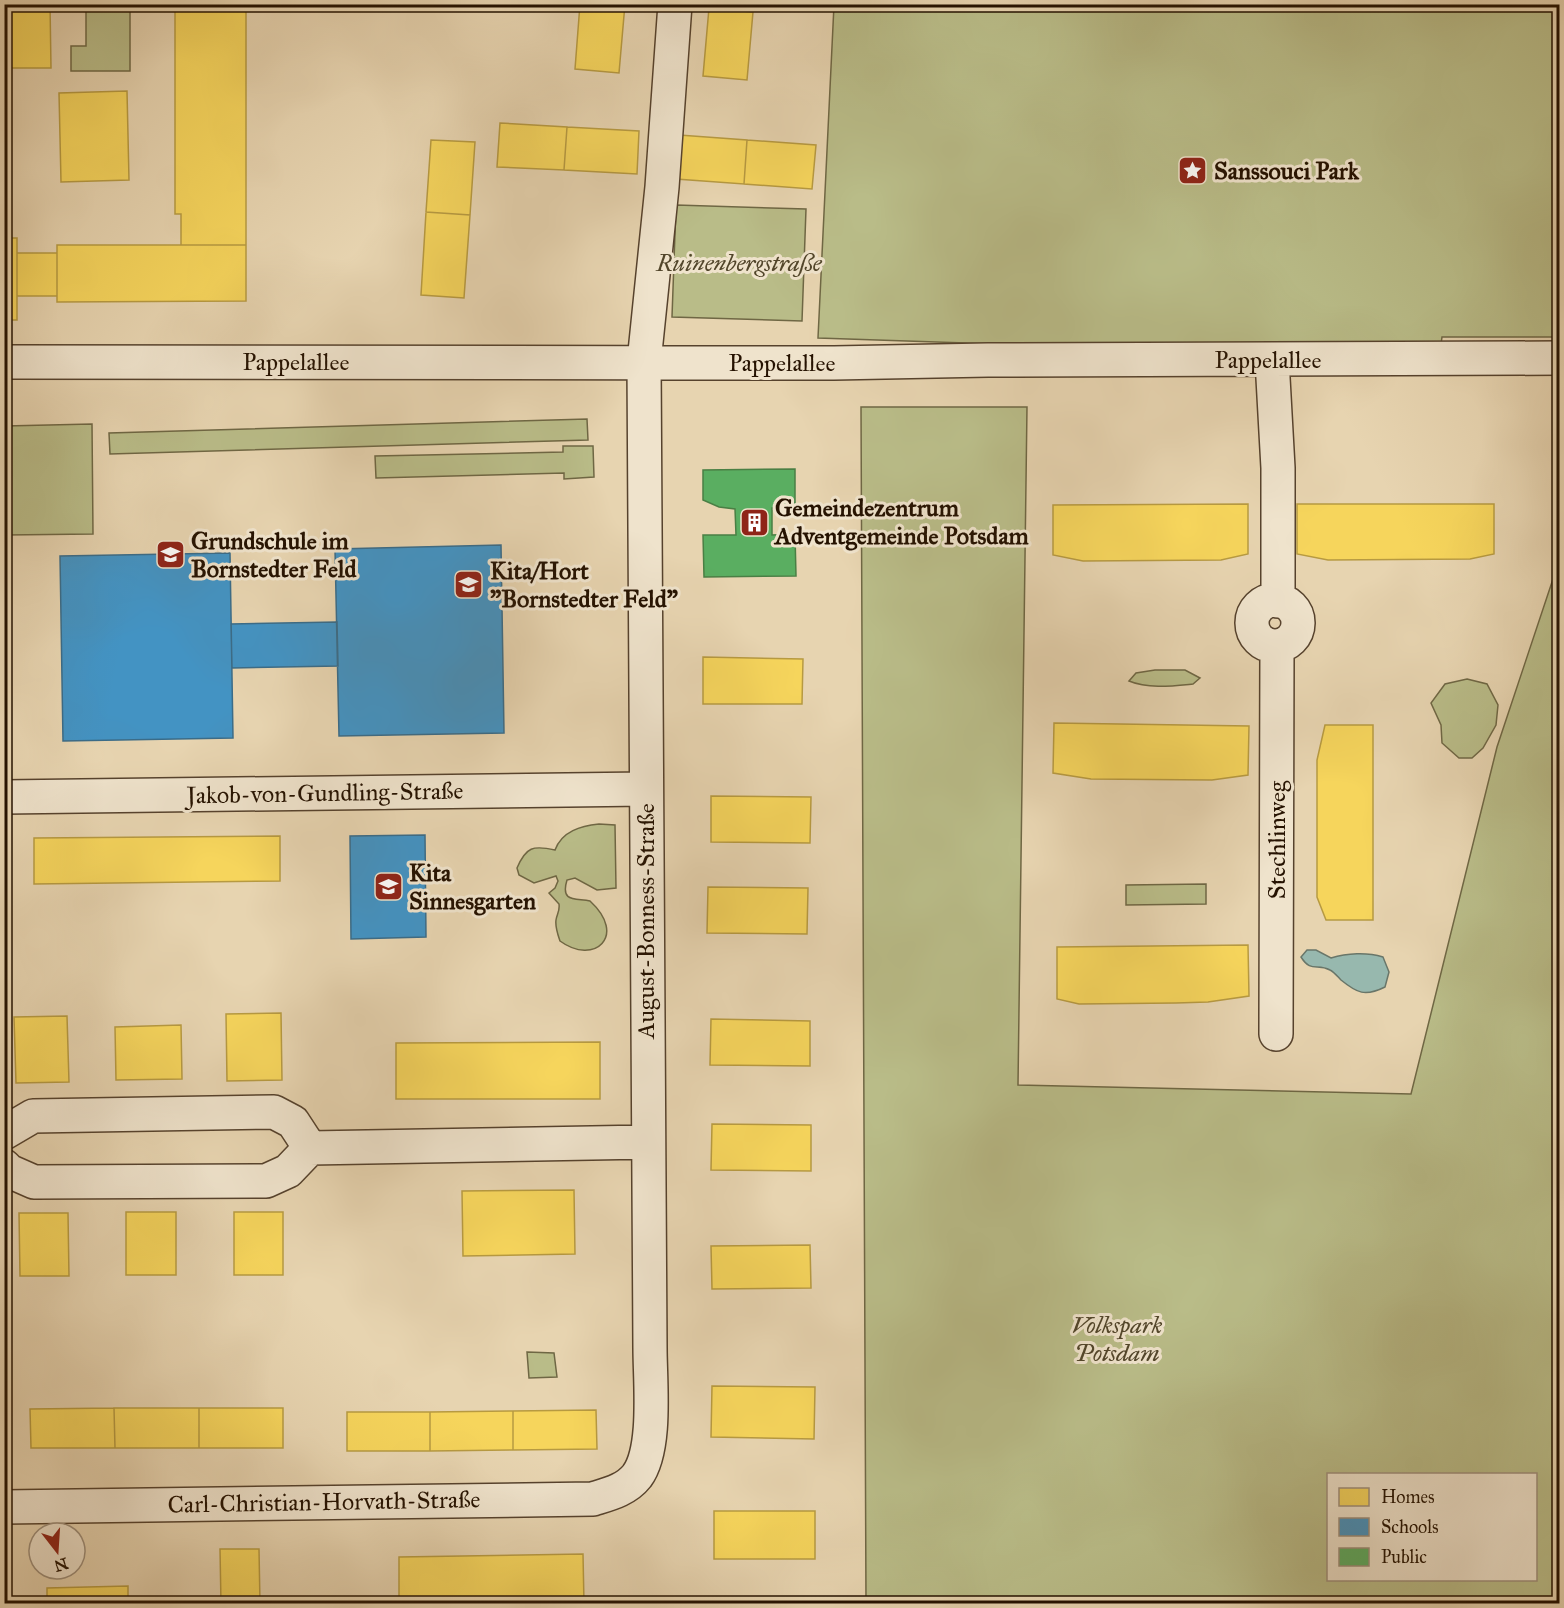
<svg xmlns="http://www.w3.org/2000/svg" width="1564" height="1608" viewBox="0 0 1564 1608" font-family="'IM FELL Great Primer',serif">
<rect width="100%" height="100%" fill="#e7d4b0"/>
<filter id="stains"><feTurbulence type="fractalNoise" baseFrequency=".00333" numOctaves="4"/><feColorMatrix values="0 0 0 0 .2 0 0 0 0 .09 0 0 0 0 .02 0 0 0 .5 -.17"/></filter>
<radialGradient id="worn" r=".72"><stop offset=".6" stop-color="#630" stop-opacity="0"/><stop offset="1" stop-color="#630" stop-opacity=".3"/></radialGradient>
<path fill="#b9bc88" stroke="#6f6744" stroke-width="1.5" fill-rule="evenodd" d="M86,5H130V71H71V46H86Z
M834,5H1559V337H1442L1439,359L818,338Z
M676,205L806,209L802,321L672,317Z
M861,407H1027L1018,1085L1411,1094L1497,747L1559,561V1603H866ZM1328,1474H1536V1580H1328Z
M587,419L588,440L110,454L109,433Z
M92,424L93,534L5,535V426Z
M563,446H593L594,477L564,479V473L376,478L375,456L563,452Z
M1155,670H1185L1200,678L1193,684C1172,686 1148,689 1129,681L1136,673Z
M1467,679L1487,684L1498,705L1496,725L1483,748L1472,758H1459L1442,743L1441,725L1431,703L1445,684Z
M599,824L615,825L616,888L597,890L575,878L567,880C560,903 576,898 590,901C628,936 594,966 560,941C558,935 555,927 556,920C557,914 560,911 559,904L549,893L555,888L558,881L556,876L534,883L519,875L517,868C526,847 533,845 555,850C562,831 581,826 599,824Z
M1206,884V904L1126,905V885Z
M527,1352L554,1353L557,1377L529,1378Z"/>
<path fill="#97b8ae" stroke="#697669" stroke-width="1.5" d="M1307,950H1316L1331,958C1347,953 1367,952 1383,957L1389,972L1385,987C1365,997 1357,993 1341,980C1338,977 1334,972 1330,970C1317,963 1311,973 1301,957Z"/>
<path fill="#f6d55c" stroke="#b79a41" stroke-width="1.5" d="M4,4H50L51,68H4Z
M175,4H246V245H181V214H175Z
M580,4H625L619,73L575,69Z
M710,4H754L753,12L709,8Z
M709,8L753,12L747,80L703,76Z
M127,91L129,180L61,182L59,93Z
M500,123L567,127L564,170L497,167Z
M567,127L639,131L637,174L564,170Z
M679,135L747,140L744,184L676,179Z
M431,140L475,142L470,215L426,212Z
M747,140L816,145L812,189L744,184Z
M426,212L470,215L464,298L421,295Z
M4,238H17V320H4Z
M57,245H246V301L57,302Z
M17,253H57V296H17Z
M1248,504V554L1221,560L1083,561L1053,555V505Z
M1297,504H1494V554L1470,559L1328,560L1297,554Z
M703,657L803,659L802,704H703Z
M1054,723L1249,726L1248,775L1212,780L1091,779L1053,773Z
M1325,725H1373V920H1326L1317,897V760Z
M711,796L811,797L810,843L711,842Z
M280,836V881L34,884V838Z
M708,887L808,888L807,934L707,933Z
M1248,945L1249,996L1208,1002L1176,1003L1079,1004L1057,999V947Z
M281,1013L282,1080L227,1081L226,1014Z
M67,1016L69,1082L16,1083L14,1017Z
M711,1019L810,1021V1066L710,1065Z
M181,1025L182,1079L116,1080L115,1027Z
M600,1042V1099H396V1043Z
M712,1124L811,1125V1171L711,1170Z
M574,1190L575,1254L463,1256L462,1191Z
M126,1212H176V1275H126Z
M234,1212H283V1275H234Z
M19,1213H68L69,1276H20Z
M810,1245L811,1288L712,1289L711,1246Z
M712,1386L815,1387L814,1439L711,1437Z
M114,1408L115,1448H31L30,1409Z
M114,1408H199V1448H115Z
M199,1408H283V1448H199Z
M596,1410L597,1449L513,1450V1411Z
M513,1411V1450L430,1451V1412Z
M347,1412H430V1451H347Z
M714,1511H815V1559H714Z
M220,1549H259L260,1604H221Z
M583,1554L584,1604H399V1557Z
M128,1586V1604H47V1588Z"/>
<path fill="#4393c3" stroke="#3a6c89" stroke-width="1.5" d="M501,545L504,733L339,736L335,549Z
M230,553L233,738L63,741L60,556Z
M337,622L338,666L232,668L231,624Z
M425,835L426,937L351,939L350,836Z"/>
<path fill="#5aae61" stroke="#4a7f44" stroke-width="1.5" d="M795,469V508H772V535L795,534L796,576L704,577L703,535H736L735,509L719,507L703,500V470Z"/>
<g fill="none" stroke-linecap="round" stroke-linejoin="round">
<defs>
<path id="minor" d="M1272,360L1278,468V601
M4,362L834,363L988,360L1560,358
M1252 623a23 23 0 1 1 46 0a23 23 0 1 1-46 0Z
M4,797L645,789
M1276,1034L1277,646
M4,1133L33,1116L274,1112L293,1122L310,1148
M4,1166L9,1171L34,1182L266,1181L288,1171L310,1148L647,1142
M4,1507L593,1499C609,1494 626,1490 637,1476C657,1449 650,1382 650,1348L644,362L662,187L675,4"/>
</defs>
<use href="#minor" stroke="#56422d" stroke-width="36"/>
<use href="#minor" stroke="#efe3cc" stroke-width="33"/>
</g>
<defs>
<symbol id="sight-square" viewBox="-11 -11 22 22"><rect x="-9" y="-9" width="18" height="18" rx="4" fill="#8f2418" stroke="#efe3cc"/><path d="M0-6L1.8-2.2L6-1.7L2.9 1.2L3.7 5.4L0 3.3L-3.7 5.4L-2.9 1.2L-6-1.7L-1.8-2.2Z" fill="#fff"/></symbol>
<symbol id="building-square" viewBox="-11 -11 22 22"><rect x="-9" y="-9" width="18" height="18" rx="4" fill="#8f2418" stroke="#efe3cc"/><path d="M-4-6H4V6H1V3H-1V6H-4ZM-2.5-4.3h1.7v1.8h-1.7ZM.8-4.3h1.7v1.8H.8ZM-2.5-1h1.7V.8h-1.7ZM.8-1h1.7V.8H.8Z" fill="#fff"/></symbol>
<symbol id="school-square" viewBox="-11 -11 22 22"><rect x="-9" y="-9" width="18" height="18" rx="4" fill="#8f2418" stroke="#efe3cc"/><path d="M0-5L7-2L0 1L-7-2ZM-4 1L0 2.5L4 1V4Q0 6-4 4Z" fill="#fff"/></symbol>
</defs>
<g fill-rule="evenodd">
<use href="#sight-square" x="1176" y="154" width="33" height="33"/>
<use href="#building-square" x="738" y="506" width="33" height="33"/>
<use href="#school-square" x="154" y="538" width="33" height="33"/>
<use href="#school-square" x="452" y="568" width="33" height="33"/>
<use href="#school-square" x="372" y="870" width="33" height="33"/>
</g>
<g text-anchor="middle" stroke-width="6" stroke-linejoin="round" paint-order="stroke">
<g font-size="24" font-weight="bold" fill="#251201" stroke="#efe3cc" text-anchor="start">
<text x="1214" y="179">Sanssouci Park</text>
<text x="775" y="516">Gemeindezentrum<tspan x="775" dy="28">Adventgemeinde Potsdam</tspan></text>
<text x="191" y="549">Grundschule im<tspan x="191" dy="28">Bornstedter Feld</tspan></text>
<text x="490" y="579">Kita/Hort<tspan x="490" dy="28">"Bornstedter Feld"</tspan></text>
<text x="409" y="881">Kita<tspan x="409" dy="28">Sinnesgarten</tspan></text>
</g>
<g font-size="24" font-style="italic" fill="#51452a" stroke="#efe3cc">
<text x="739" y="271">Ruinenbergstraße</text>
<text x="1117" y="1333">Volkspark<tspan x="1117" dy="28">Potsdam</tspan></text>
</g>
<g font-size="24" fill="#251201" stroke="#efe3cc">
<text x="1268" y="368">Pappelallee</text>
<text x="296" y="370">Pappelallee</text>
<text x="782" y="371">Pappelallee</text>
<text transform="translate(325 793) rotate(-1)" y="8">Jakob-von-Gundling-Straße</text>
<text transform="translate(1277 840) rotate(-90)" y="8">Stechlinweg</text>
<text transform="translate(646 921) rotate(-90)" y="8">August-Bonness-Straße</text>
<text transform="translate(324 1502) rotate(-1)" y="8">Carl-Christian-Horvath-Straße</text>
</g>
</g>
<rect width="1564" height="1608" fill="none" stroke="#e7d4b0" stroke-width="24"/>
<rect x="6" y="6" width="1552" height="1596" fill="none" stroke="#251201" stroke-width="3"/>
<rect x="12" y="12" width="1540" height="1584" fill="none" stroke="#251201" stroke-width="1.5"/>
<rect x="1327" y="1473" width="210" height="108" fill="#efe3cc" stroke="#9e8f7b" stroke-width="1.5"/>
<rect x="1339" y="1488" width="30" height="18" fill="#f6d55c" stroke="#9e8f7b" stroke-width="1.5"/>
<text x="1381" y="1503" font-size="18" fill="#251201">Homes</text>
<rect x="1339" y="1518" width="30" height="18" fill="#4393c3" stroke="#9e8f7b" stroke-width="1.5"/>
<text x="1381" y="1533" font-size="18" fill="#251201">Schools</text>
<rect x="1339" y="1548" width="30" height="18" fill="#5aae61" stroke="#9e8f7b" stroke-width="1.5"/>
<text x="1381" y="1563" font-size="18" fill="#251201">Public</text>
<g transform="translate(57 1551) rotate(163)"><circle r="28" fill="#efe3cc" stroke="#9e8f7b" stroke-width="1.5"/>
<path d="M0-4.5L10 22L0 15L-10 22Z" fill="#8f2418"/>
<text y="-9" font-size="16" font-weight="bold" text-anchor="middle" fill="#251201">N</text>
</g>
<rect width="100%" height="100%" filter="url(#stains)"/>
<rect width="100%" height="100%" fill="url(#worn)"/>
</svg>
